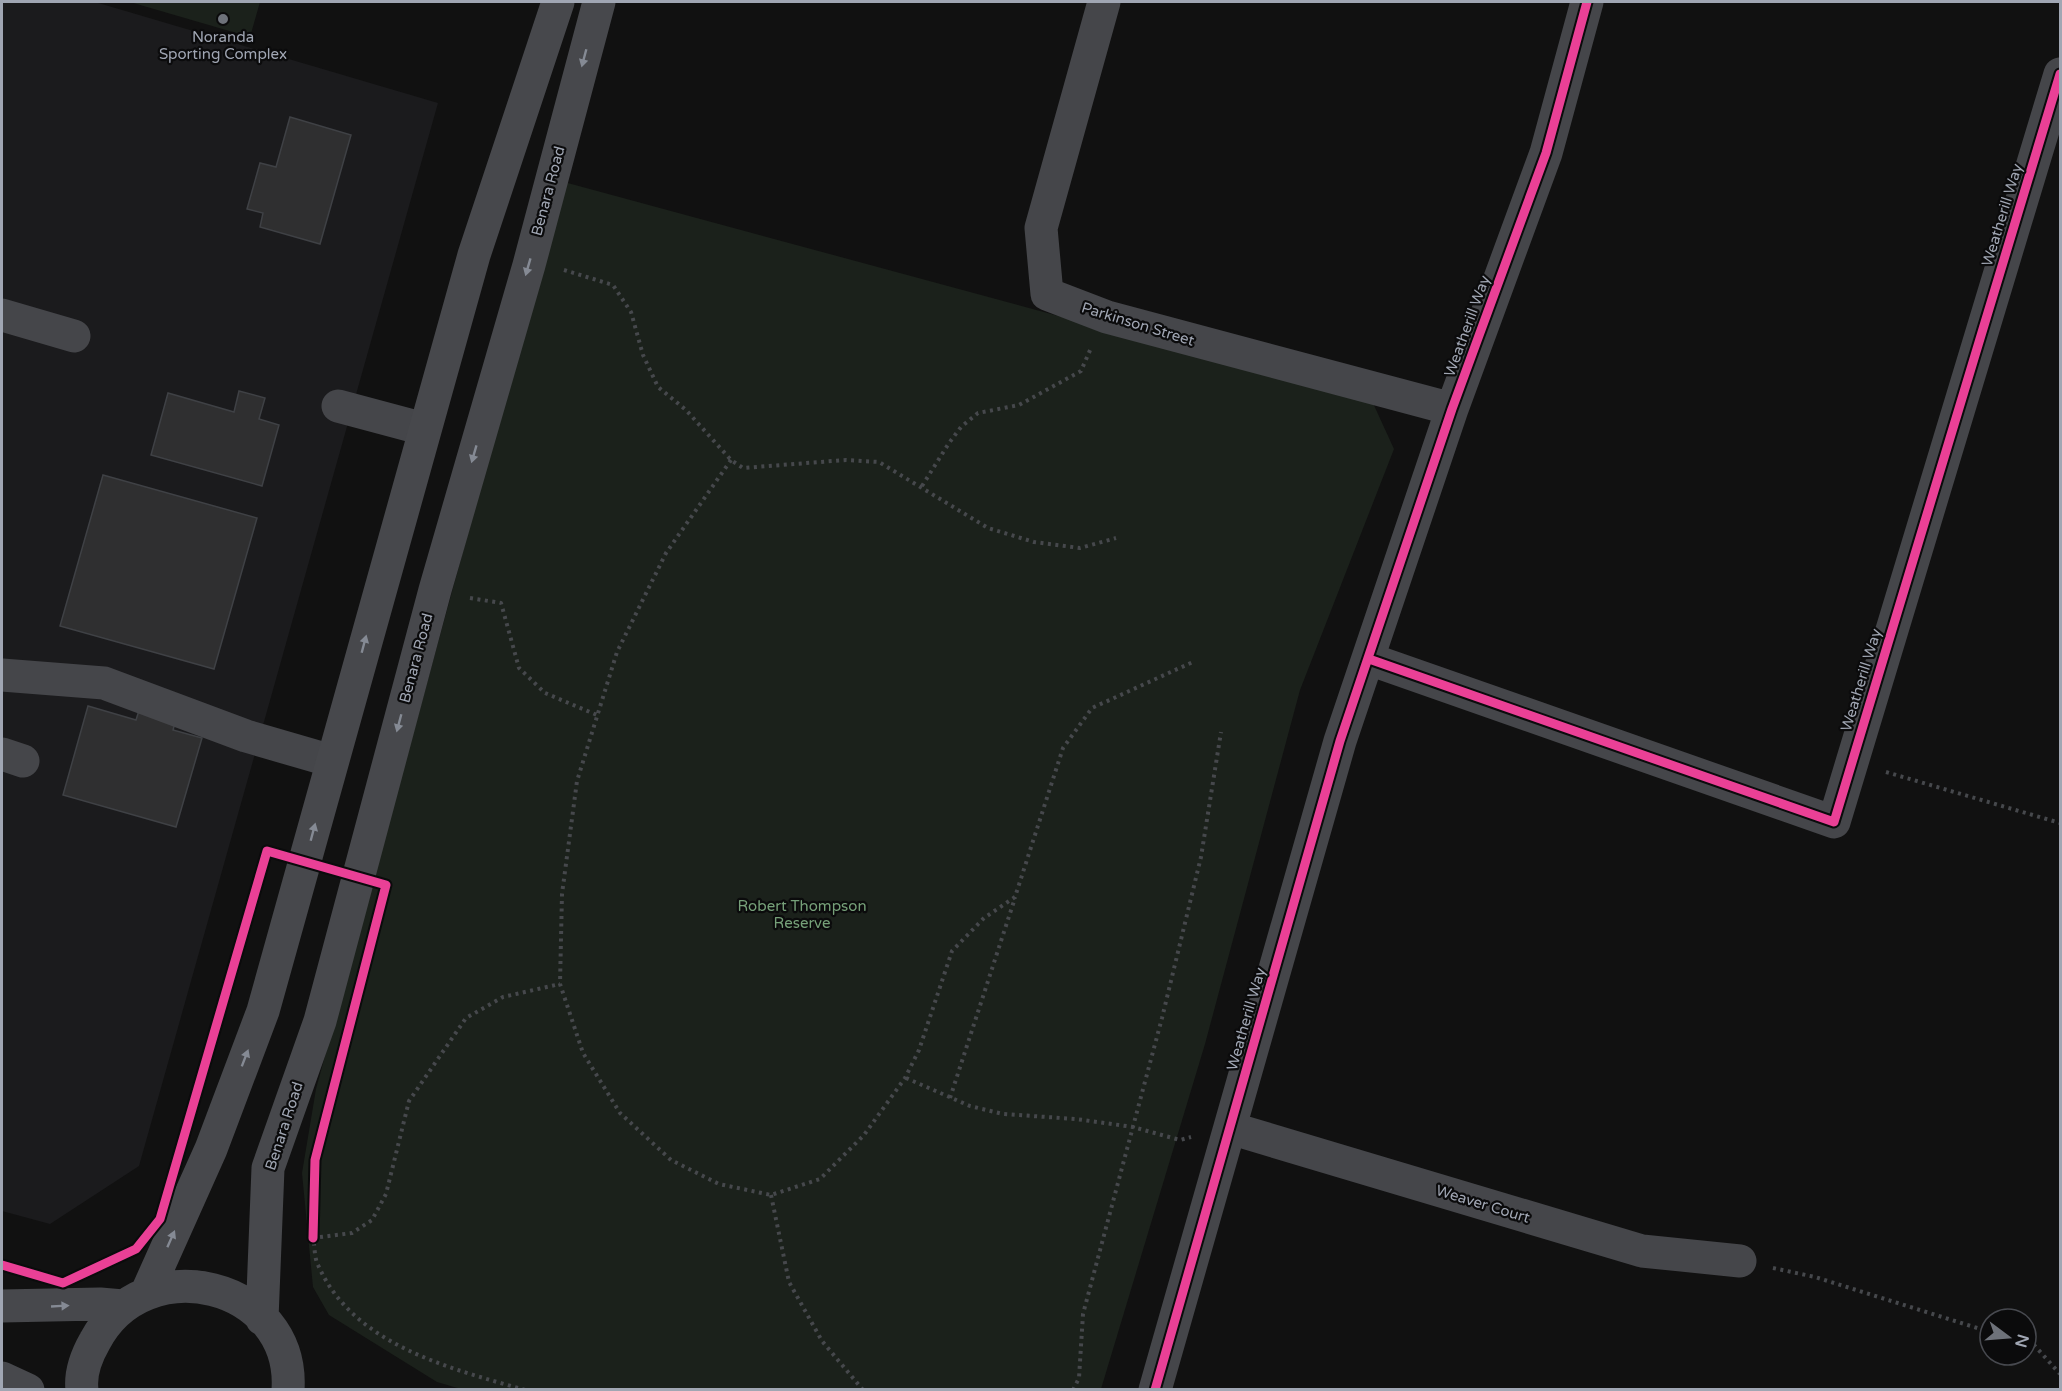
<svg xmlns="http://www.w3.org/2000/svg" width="2062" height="1391" viewBox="0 0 2062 1391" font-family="'Varela Round',sans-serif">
<rect width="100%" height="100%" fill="#111"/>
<path fill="#1b1b1d" d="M2,2H95L438,103L139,1166L50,1224L2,1211Z"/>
<path fill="#1b211b" d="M130,2H260L250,37Z
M564,182L1372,401L1394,449L1300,690L1205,1044L1101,1389H461L437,1382L329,1315L313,1287L302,1173L316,1089Z"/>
<path fill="#2f2f30" stroke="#3f4145" stroke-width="1.5" d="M290,117L351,135L320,244L260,227L263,213L247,209L260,163L276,167Z
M239,391L265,398L259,419L279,425L262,486L151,455L168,393L234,412Z
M103,475L257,518L214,669L60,626Z
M142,701L178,712L173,730L202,738L176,827L63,795L88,706L136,720Z"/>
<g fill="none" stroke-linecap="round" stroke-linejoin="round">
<path stroke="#46484c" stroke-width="4" stroke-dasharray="3 4.5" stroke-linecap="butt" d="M564,270L613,285L631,312L643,355L658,387L686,410L731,460L743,468L846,460L879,462L988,528L1034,542L1080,548L1116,538
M731,460L666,553L617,652L577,781L562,894L560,984L583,1053L620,1113L671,1160L719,1184L771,1195L820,1179L864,1135L905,1078L919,1050L952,951L984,918L1015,897L1063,748L1092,708L1195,661
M922,486L949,443L961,427L978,413L1019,405L1081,371L1091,348
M470,598L501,603L519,668L545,693L597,715
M1886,772L2060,823
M906,1078L970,1106L1003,1114L1076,1119L1133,1127L1180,1140L1191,1137
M950,1098L1015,898
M771,1195L789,1282L822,1341L863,1390
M1773,1268L1815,1277L1990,1332
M2026,1343L2035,1346L2060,1374
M525,1390C449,1368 353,1345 318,1265C314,1257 315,1246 313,1238L352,1233L372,1220L386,1194L409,1101L466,1018L503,997L560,984
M1073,1390L1079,1378L1083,1314L1162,1018L1201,857L1221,732"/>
<path stroke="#45464a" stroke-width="33" d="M1104,2L1041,228L1047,294L1107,317L1452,409
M2,315L74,336
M338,406L424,429
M1369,659L1834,822L2060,74
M2,675L104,683L246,736L332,761
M2,754L23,761
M1230,1128L1642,1251L1740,1261
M1155,1390L1340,741L1452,409L1546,153L1587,2"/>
<path stroke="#47484c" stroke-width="33" d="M147,1292L211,1149L263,1011L474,255L558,2
M2,1306L100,1304L123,1306
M262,1319L268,1168L320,1021L435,590L529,265L599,2
M2,1378L28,1390
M82,1390C80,1374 87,1355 95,1341C145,1246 295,1283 288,1390"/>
<defs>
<path id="cycleway" d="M1369,659L1834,822L2060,74
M2,1265L63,1283L136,1249L160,1219L267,851L386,885L315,1160L313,1238
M1155,1390L1340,741L1452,409L1546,153L1587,2"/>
</defs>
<use href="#cycleway" stroke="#0b0b0c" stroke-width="13"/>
<use href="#cycleway" stroke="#ea4096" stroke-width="9"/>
</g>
<defs><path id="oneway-solid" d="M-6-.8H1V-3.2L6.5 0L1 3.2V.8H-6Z" transform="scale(1.5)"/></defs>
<g fill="#858a94">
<use href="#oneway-solid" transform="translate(584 58) rotate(105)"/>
<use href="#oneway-solid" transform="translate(528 267) rotate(106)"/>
<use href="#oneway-solid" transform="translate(474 454) rotate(106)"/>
<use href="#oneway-solid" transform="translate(364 644) rotate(-75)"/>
<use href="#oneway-solid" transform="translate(399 723) rotate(105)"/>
<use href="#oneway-solid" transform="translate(313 832) rotate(-75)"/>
<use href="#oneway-solid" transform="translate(245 1058) rotate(-69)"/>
<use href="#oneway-solid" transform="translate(171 1239) rotate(-66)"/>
<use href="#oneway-solid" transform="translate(60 1306) rotate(-3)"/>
</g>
<circle fill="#6e727a" stroke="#0b0b0c" stroke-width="2" cx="223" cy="19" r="6"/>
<g text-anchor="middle" stroke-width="4.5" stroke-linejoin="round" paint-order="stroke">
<g font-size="15" fill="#a0a6b3" stroke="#0b0b0c">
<text x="223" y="42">Noranda<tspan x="223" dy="17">Sporting Complex</tspan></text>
</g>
<g font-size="15" fill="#a0a6b3" stroke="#0b0b0c">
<text transform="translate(548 191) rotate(-75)" y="5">Benara Road</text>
<text transform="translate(2002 215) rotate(-73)" y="5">Weatherill Way</text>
<text transform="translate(1138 324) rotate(17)" y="5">Parkinson Street</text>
<text transform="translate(1467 326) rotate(-70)" y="5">Weatherill Way</text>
<text transform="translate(416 658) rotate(-75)" y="5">Benara Road</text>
<text transform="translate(1861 680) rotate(-73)" y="5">Weatherill Way</text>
<text transform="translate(1246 1019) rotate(-74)" y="5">Weatherill Way</text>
<text transform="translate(284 1126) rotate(-72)" y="5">Benara Road</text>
<text transform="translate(1483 1204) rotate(17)" y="5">Weaver Court</text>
</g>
<g font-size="15" fill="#76a079" stroke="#0b0b0c">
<text x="802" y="911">Robert Thompson<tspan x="802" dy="17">Reserve</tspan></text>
</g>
</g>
<rect width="2062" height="1391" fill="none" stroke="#a0a6b3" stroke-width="6"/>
<g transform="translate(2008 1337) rotate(106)"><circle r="28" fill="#0b0b0c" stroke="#47494f" stroke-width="1.5"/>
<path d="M0-4.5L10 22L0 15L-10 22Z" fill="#6e727a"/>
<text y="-9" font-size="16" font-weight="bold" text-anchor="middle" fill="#a0a6b3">N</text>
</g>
</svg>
